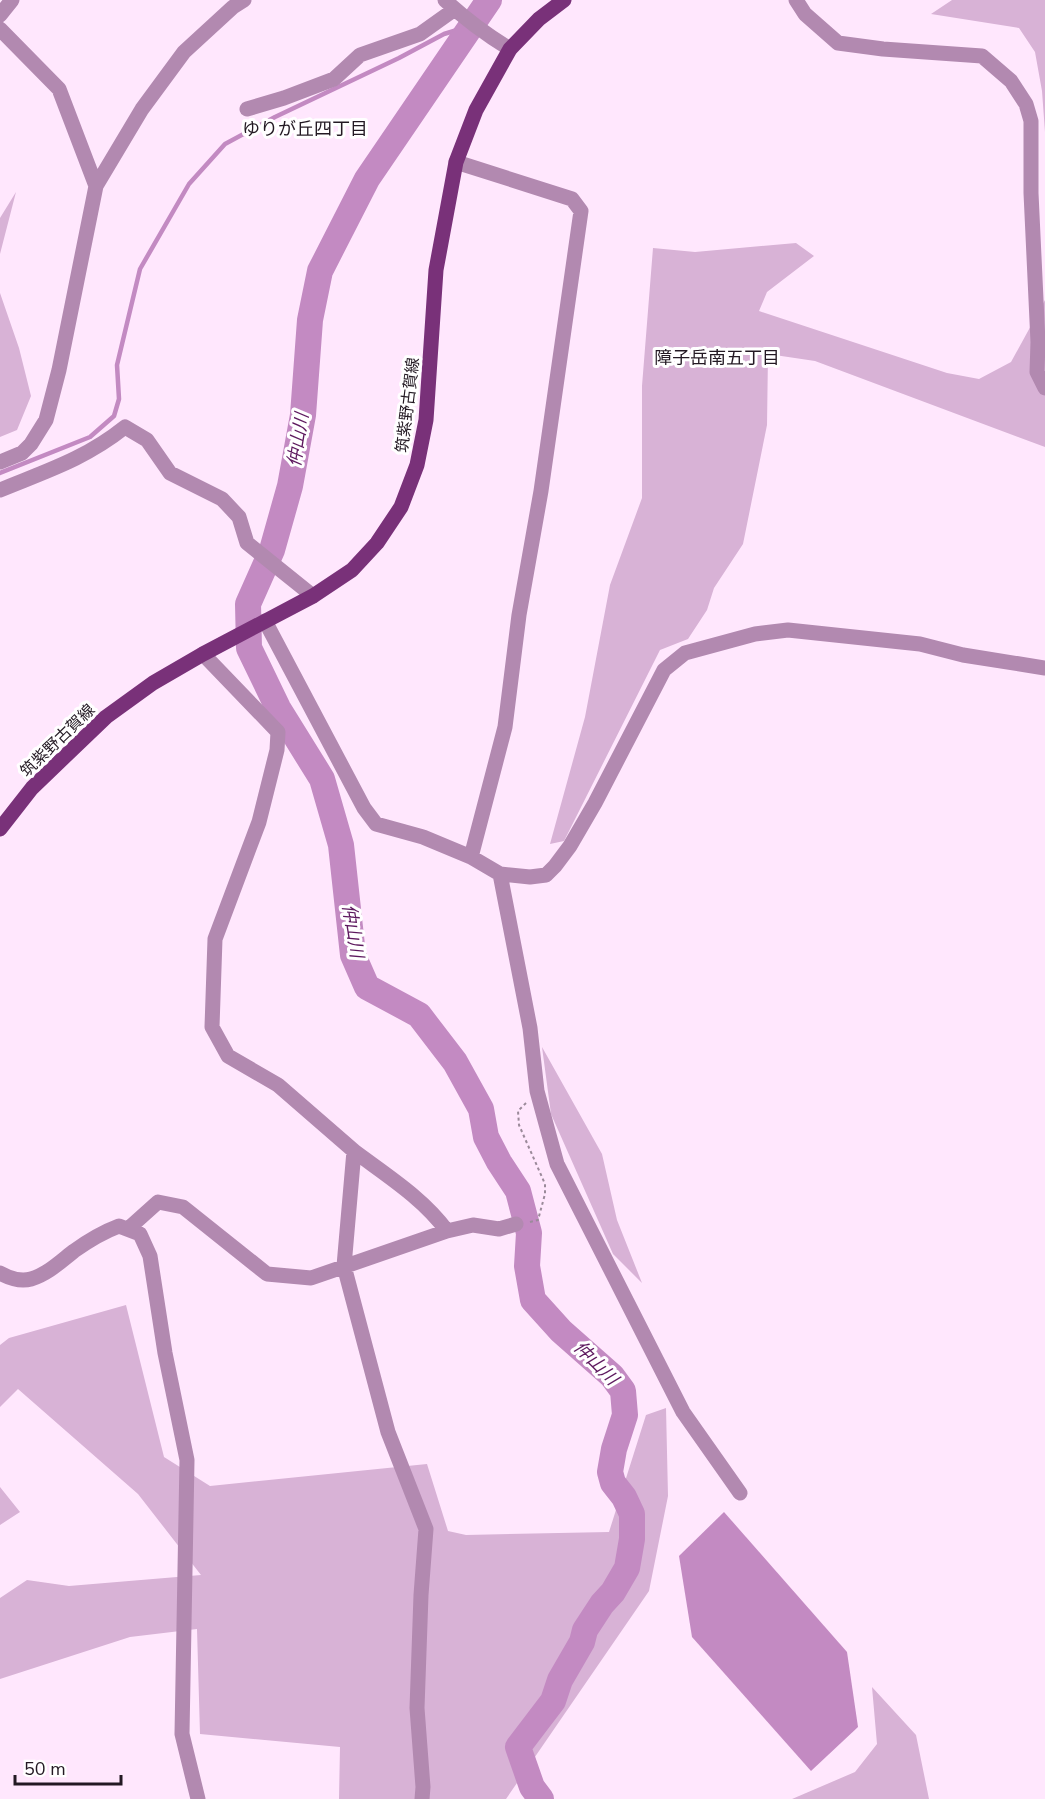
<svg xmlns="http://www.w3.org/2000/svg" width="1045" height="1799" viewBox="0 0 1045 1799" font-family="'Nunito Sans','Noto Sans JP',sans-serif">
<rect width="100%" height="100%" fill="#ffe7fd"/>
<path fill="#d8b2d6" d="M952,0H1045V132L1042,91L1035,52L1019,28L931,14Z
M16,192L0,254V218Z
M796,243L814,256L767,292L759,311L947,373L979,379L1011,362L1045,300V447L815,361L768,354L767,425L743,544L714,588L707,610L688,639L660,650L564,841L550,844L585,717L610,585L642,498V386L653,248L695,252Z
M0,293L19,348L31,396L17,430L0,437Z
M542,1047L602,1154L617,1220L642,1283L613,1254L551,1114Z
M126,1305L164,1457L210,1486L427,1464L448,1531L466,1535L609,1532L646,1415L666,1408L668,1496L649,1591L506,1799H339L340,1747L200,1734L197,1629L130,1637L0,1679V1598L27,1580L69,1586L201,1575L138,1494L18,1389L0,1407V1345L9,1338Z
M0,1487L20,1512L0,1525Z
M872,1687L916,1735L929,1799H792L855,1772L877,1744Z"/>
<path fill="#c38ac2" d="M724,1512L847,1652L858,1727L811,1771L692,1637L679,1556Z"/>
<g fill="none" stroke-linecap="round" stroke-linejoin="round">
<path stroke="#c38ac2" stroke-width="4.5" d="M0,473L90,437L114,416L119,399L117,365L140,269L189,184L225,144L275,117L399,58L444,34L470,26"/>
<path stroke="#c38ac2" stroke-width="26" d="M489,0L367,179L320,271L310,320L303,415L290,486L272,550L248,604L249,648L278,708L322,779L341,845L353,955L367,987L419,1015L455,1062L481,1109L486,1137L499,1162L518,1191L529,1233L527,1266L533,1300L561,1331L612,1376L623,1391L625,1415L614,1449L610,1472L613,1483L624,1497L632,1514V1539L627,1568L613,1592L602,1604L585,1630L582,1642L560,1680L553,1701L518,1747L532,1787L541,1799"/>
<path stroke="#9b8a9a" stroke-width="2" stroke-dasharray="3 3" stroke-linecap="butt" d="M526,1103L518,1111L519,1125L545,1184V1194L538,1220L530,1222"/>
<path stroke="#b289b0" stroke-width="15" d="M445,0C465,19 487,35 510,49
M796,0L805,14L838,43L883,49L982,56L1011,81L1026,104L1031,121V193L1038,342L1037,372L1045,388
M0,15L12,0
M0,29L59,89L96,186
M247,109L284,98L334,79L360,55L420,34L455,9
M456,162L572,199L581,211L541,491L519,615L505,727L471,857
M0,462L22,453L31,444L46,420L59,370L96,186L142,109L184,52L233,7L244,0
M0,490C46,471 85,459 125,427L147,440L170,473L222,499L239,517L247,543L313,596
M265,621L364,808L376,824L423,837L471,857L500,874L530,877L546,875L555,866L570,846L595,803L664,670L685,653L755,634L788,630L920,644L963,655L1045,668
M203,654L278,732L277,750L259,822L215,939L212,1027L228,1056L278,1085L354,1151L344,1266L388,1432L426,1529L421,1595L417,1708L423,1787L422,1799
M500,874L530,1028L537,1091L557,1164L683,1412L740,1493
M354,1151C386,1175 423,1198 447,1231
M129,1228L158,1202L183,1207L267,1274L311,1278L447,1231L473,1225L499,1229L516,1224
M0,1273C9,1278 21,1282 31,1279C48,1274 61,1261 74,1251C88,1241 103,1232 119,1226L140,1234L150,1256L165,1353L187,1460L182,1734L198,1799"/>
<path stroke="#793179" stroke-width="15" d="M0,829L32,788L106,717L153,683L203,654L313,596L352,570L377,543L401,507L417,465L426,420L436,270L456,162L476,110L510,49L539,19L564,0"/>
</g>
<g text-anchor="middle" stroke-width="6" stroke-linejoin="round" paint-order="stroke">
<g font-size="16" fill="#231923" stroke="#fff">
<text transform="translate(407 405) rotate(-83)" y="6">筑紫野古賀線</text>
<text transform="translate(57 740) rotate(-44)" y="6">筑紫野古賀線</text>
</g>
<g font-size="18" fill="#231923" stroke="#fff">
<text x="305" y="135">ゆりが丘四丁目</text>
<text x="717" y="364">障子岳南五丁目</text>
</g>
<g font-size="18" font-style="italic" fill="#5d185e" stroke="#fff">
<text transform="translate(298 440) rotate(-81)" y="6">仲山川</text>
<text transform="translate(353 931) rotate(81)" y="6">仲山川</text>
<text transform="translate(596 1363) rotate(45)" y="6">仲山川</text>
</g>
</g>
<path d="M15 1775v9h106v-9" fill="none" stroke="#231923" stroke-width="3"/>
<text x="24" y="1775" font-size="18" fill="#231923" stroke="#ffffff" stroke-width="4.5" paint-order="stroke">50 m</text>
</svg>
